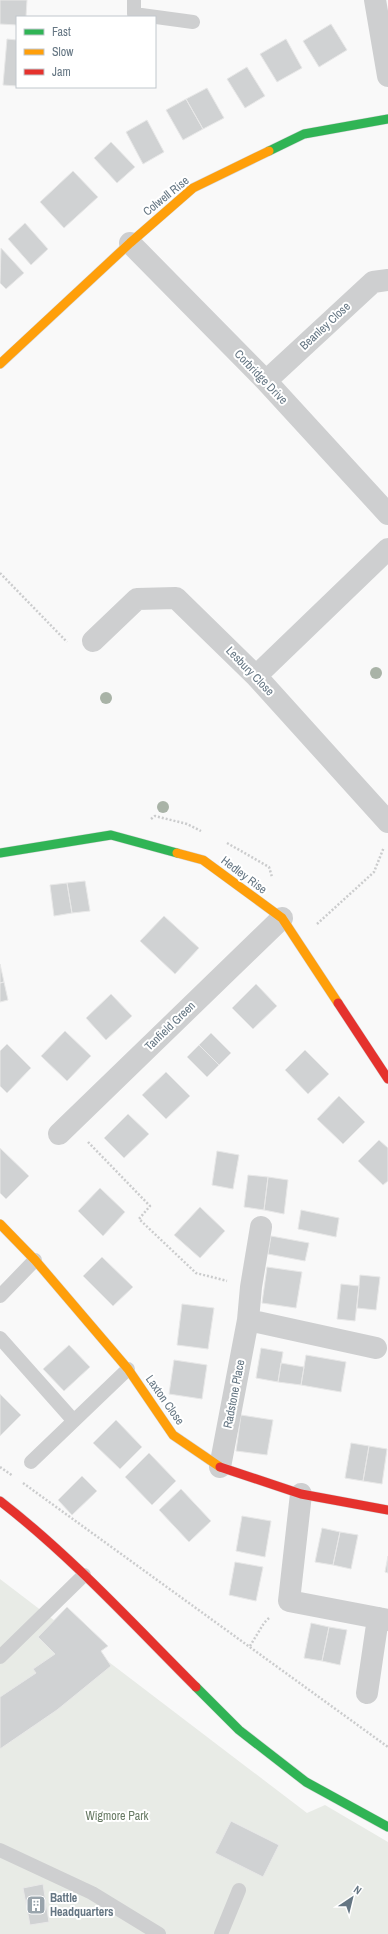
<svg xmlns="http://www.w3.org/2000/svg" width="388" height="1934" viewBox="0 0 388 1934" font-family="'Archivo Narrow',sans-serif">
<rect width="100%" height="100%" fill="#f9f9f9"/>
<path fill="#e8ebe6" d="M0,1579L307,1813L325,1805L388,1842V1934H0Z"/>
<path fill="#d0d2d3" stroke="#e8e8e8" d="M0,0H27L26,17H17V25L0,24Z
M331,24L347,50L319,67L303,41Z
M7,39L17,40V86L3,85Z
M286,39L302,68L277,82L260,54Z
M247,67L265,96L245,108L227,79Z
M207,88L224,118L203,129L186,99Z
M186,99L203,129L183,140L166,110Z
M147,120L164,152L143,164L126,132Z
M111,142L135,167L117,183L94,158Z
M73,171L98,197L64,228L40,202Z
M25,223L48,249L31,265L8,239Z
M1,248L24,273L6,289L0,283Z
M85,881L90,911L72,913L67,883Z
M67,883L72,913L54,916L50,885Z
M164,916L199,948L175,974L140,941Z
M0,964L4,982L0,983Z
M4,982L8,1000L0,1002V983Z
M256,984L277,1006L253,1029L232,1008Z
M111,994L132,1016L106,1040L86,1018Z
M65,1031L91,1056L67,1081L41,1056Z
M211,1033L231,1053L219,1065L199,1045Z
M7,1044L31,1068L7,1093L0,1086V1051Z
M199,1045L219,1065L207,1077L187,1057Z
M305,1050L329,1074L308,1094L285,1070Z
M166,1072L190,1096L166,1119L142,1095Z
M339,1096L365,1122L343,1144L317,1119Z
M128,1114L149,1134L124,1158L104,1138Z
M379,1140L388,1148V1181L383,1185L358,1161Z
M0,1148L29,1176L6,1199L0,1193Z
M217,1151L239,1155L233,1189L212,1185Z
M248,1175L268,1177L264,1210L244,1207Z
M268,1177L288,1180L284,1214L264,1210Z
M100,1188L125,1212L103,1236L78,1211Z
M200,1207L225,1231L200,1258L174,1235Z
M301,1210L339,1218L336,1237L298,1229Z
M271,1236L309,1243L305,1261L268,1254Z
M102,1257L133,1287L113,1306L83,1276Z
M267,1267L302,1272L296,1308L262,1303Z
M360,1275L380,1277L376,1310L357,1308Z
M341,1284L359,1286L355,1321L337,1319Z
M182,1304L214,1308L208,1349L177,1345Z
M69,1345L90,1367L64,1391L43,1369Z
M261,1348L283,1352L278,1382L256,1378Z
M306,1355L346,1362L341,1392L301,1385Z
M174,1360L207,1365L202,1399L169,1394Z
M281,1363L304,1367L301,1385L278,1382Z
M0,1394L21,1415L0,1436Z
M241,1415L273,1420L267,1455L236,1451Z
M116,1420L142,1447L120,1469L93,1443Z
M351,1443L369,1446L363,1481L345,1478Z
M369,1446L387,1449L382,1484L363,1481Z
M149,1453L176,1481L152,1505L125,1477Z
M82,1476L97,1491L72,1515L58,1500Z
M181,1489L211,1521L189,1542L159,1510Z
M242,1516L271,1521L265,1557L236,1551Z
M322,1528L340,1532L333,1565L315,1562Z
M340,1532L358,1535L351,1569L333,1565Z
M388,1556V1573L385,1572Z
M235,1562L263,1567L256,1601L229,1595Z
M67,1607L108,1646L101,1651L111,1666L57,1710L0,1749V1697L36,1673L33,1669L55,1654L38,1637Z
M311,1623L329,1627L322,1661L304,1658Z
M329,1627L347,1630L340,1665L322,1661Z
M231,1821L279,1845L263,1877L215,1853Z
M43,1884L49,1922L30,1925L23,1888Z"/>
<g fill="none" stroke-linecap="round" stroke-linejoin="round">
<defs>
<path id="fast" d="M269,151L304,134L388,119
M0,853L111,835L177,853
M196,1687L239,1730L306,1782L388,1827"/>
<path id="slow" d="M0,364L130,243L193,188L269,151
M177,853L203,860L282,918L338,1003
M0,1224L35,1260L128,1369L173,1435L220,1467"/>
<path id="jam" d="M338,1003L388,1079
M220,1467L301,1494L388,1510
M0,1501C71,1556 133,1624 196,1687"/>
</defs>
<use href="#fast" stroke="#d5d6d7" stroke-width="10"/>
<use href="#slow" stroke="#d5d6d7" stroke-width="10"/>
<use href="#jam" stroke="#d5d6d7" stroke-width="10"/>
<path stroke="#cbcccd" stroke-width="2.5" stroke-dasharray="2 2" stroke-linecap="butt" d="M0,573L67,642
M151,819L155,816L187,824L201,831
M227,843L269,867L272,877
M317,924L374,872L384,847
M88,1142L150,1206L139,1219L196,1273L227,1281
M0,1467L13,1476
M23,1483L388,1747
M250,1646L264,1623L270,1617"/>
<path stroke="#cecfd0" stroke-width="14" d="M134,0V14L193,22
M0,1296L35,1260
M0,1338L73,1420
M31,1462L128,1369
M0,1657L84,1575
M0,1850L92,1893L159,1934
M221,1934L239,1890"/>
<path stroke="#cecfd0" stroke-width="22" d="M375,0L388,76
M130,243L266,381L388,514
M266,381L373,282L388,280
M93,641L137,599L176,598L256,676L388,822
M256,676L388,549
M59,1134L282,918
M248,1320L376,1348
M220,1467L248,1320L251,1287L261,1227
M301,1494L289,1601L388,1620
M367,1693L378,1618"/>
<use href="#fast" stroke="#30b455" stroke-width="9"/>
<use href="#slow" stroke="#ff9f0a" stroke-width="9"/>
<use href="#jam" stroke="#e5322d" stroke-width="9"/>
</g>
<g fill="#a9b3a7">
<circle cx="376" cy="673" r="6"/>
<circle cx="106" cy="698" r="6"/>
<circle cx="163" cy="807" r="6"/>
</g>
<defs>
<symbol id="building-square" viewBox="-11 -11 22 22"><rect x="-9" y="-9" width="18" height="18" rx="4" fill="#99a4ac" stroke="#fff"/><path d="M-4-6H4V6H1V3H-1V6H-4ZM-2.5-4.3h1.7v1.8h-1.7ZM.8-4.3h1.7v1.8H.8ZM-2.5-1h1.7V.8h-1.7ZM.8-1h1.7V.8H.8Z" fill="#fff"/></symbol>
</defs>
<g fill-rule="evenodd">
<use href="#building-square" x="25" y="1894" width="22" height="22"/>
</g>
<g text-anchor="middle" stroke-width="4" stroke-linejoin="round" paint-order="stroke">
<g font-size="12" fill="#657683" stroke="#fff">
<text transform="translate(166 196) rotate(-39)" y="4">Colwell Rise</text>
<text transform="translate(325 326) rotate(-43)" y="4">Beanley Close</text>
<text transform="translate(261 377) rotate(46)" y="4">Corbridge Drive</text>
<text transform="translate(250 671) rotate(46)" y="4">Lesbury Close</text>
<text transform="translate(244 875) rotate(37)" y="4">Hedley Rise</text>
<text transform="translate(170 1026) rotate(-44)" y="4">Tanfield Green</text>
<text transform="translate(234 1394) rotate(-79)" y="4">Radstone Place</text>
<text transform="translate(165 1400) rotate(55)" y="4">Laxton Close</text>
</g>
<g font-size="12" fill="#687a64" stroke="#fff">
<text x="117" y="1820">Wigmore Park</text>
</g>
<g font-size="12" font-weight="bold" fill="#657683" stroke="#fff" text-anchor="start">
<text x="50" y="1902">Battle<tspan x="50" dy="14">Headquarters</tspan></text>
</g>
</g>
<rect x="16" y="16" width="140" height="72" fill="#ffffff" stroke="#c1c8cd"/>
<rect x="24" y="29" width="20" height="6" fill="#30b455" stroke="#c1c8cd"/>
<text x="52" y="36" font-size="12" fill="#657683">Fast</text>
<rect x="24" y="49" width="20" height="6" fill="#ff9f0a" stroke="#c1c8cd"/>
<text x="52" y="56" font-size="12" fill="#657683">Slow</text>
<rect x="24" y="69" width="20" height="6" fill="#e5322d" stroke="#c1c8cd"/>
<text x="52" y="76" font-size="12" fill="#657683">Jam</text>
<g transform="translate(352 1898) rotate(35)" stroke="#ffffff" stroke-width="3" paint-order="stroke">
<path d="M0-3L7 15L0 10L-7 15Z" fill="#657683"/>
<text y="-6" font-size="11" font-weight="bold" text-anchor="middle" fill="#657683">N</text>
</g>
</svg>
